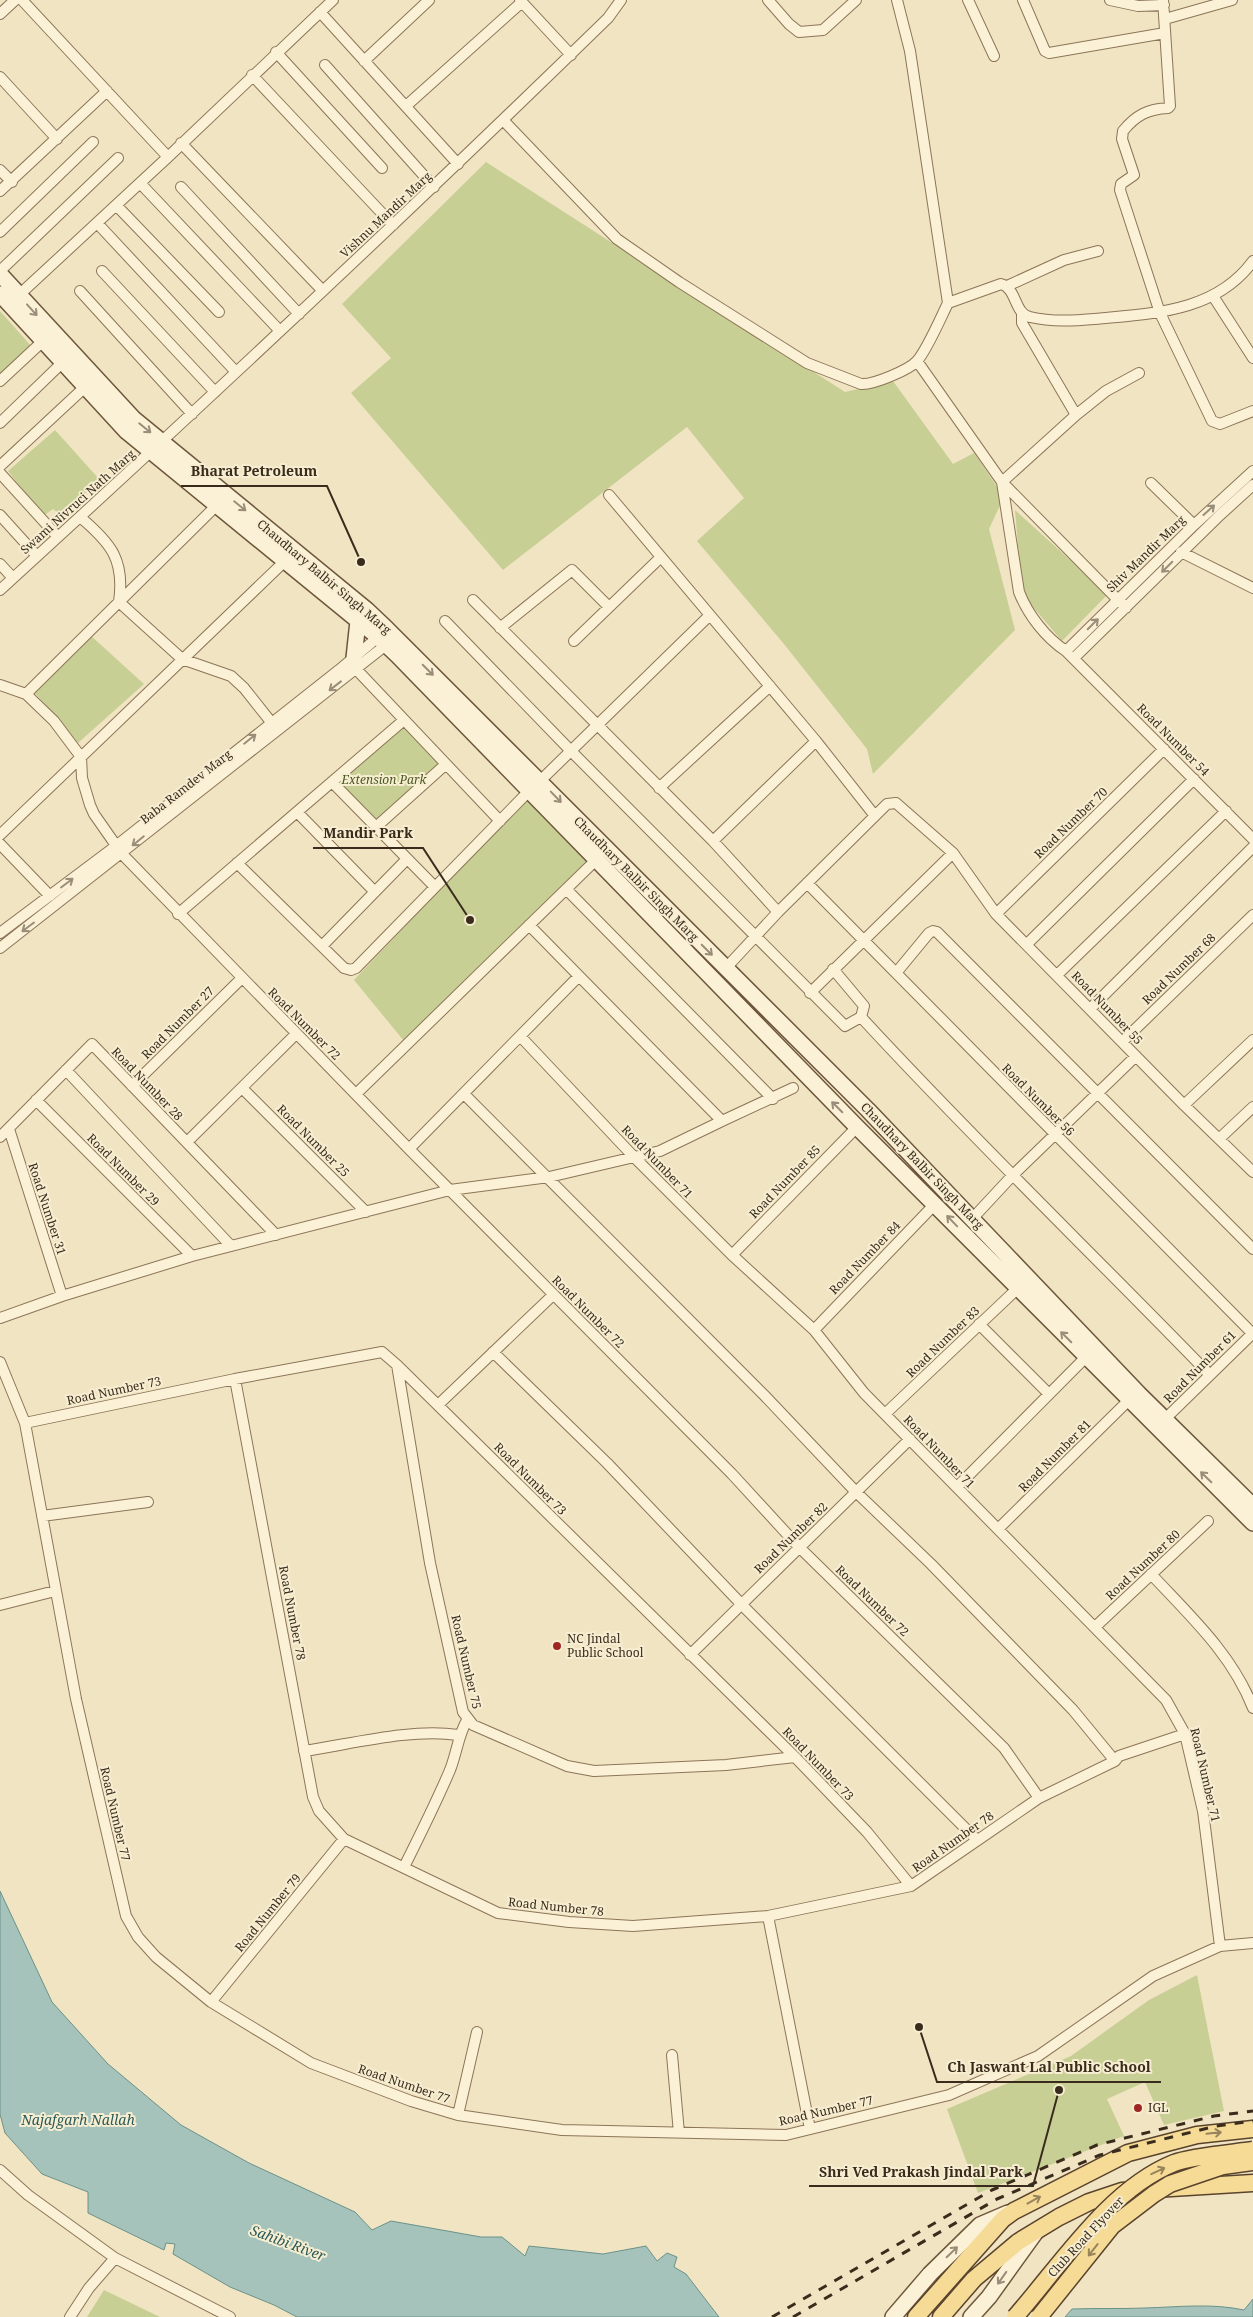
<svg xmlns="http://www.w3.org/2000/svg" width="1253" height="2317" viewBox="0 0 1253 2317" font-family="'Noto Serif',serif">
<rect width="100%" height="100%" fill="#f1e4c2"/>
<path fill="#c7cf95" d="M486,162L845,392L893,381L953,464L974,453L1004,497L989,529L1015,630L873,774L867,749L784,644L697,541L744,498L687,427L503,570L351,393L391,358L342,304Z
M0,311L32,347L0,377Z
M55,430L99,479L63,516L53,509L43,516L8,471Z
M1015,510L1108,594L1062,641L1026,599L1021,582Z
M90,635L144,684L78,743L34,692Z
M404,725L446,764L376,827L338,782Z
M530,795L592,860L404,1041L354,980Z
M1197,1975L1224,2111L1164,2125L1145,2082L1107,2099L1124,2136L978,2193L947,2109L1071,2056L1149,2000Z
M104,2290L160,2317H87Z"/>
<path fill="#a5c3bb" stroke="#6b9289" d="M0,1891L52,2002L108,2064L181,2125L249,2163L355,2212L372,2230L391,2221L481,2237H502L525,2256L529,2246L603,2254L646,2246L657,2261L667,2253L677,2257L674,2267L686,2274L719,2317H297L274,2305L230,2287L173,2254L175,2244L166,2243L164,2250L88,2213V2192L42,2174L5,2133L0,2114Z
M1253,2299V2317H1065L1072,2309C1097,2308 1121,2309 1145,2308C1178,2307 1212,2303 1244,2310Z"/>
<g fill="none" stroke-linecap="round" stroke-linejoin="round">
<defs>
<path id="street" d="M22,0L168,157
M520,0L571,55
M768,0L789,24L799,32L823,30L856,0
M897,0L910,51L948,303
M968,0L994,56
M1023,0L1045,51L1049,53L1165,33
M1110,0L1138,6L1164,5
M1163,0L1170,106L1168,108C1148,109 1136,115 1123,131L1122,139L1134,175L1121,184L1120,190L1160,313L1212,421L1220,424L1253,411
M320,12L458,164
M0,14L15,0
M1165,19L1232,0
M276,52L382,168
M364,61L429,0
M325,65L434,187
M252,75L393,225
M0,77L57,139
M406,106L522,2
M503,120L617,239L679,282L807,363L861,384C873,385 909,370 917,361C927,350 941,317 948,303L1001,284C1017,288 1014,314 1030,317C1055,323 1080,320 1106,318C1160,313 1218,309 1253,261
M181,143L323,291
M0,170L12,182
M140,183L280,331
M181,187L299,314
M0,191L107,91
M116,205L219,312
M97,223L236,372
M0,232L93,142
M0,271L118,158
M102,271L215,392
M1007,286L1064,260L1098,251
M80,291L192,414
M19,295L168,157L333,0
M1213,296L1253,358
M1022,313V323L1076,415
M917,361L1002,482L1126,608
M0,381L43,341
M0,423L63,362
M0,466L85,387
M1253,471L1194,525L1066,651L1253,839
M0,473L58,537
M1151,483L1194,525
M609,495L816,741L875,816
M0,515L37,556
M80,517C111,543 125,560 119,602L182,659L231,676L244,688L271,722
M1181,552L1253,588
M0,564L13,578
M0,590C206,402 409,212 608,18L621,0
M473,600L713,841L778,912
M445,621L571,751L845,1026L861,1017L864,1006L833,969
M500,628L572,570L609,607
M574,641L661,557
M1066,651C1046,638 1028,615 1019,592L1002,482L1076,415L1106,391L1139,373
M1074,658L1220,515L1253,485
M356,669L500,821
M0,685L26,694L54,721L81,757L82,778L90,805L94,814L122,854L409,1149L732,1474L799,1547L1004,1748L1039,1798
M26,694L217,505
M540,781L710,615
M332,782L435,887
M659,788L770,686
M297,812L375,892
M376,827L446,764
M0,835L285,561
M713,841L816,741
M0,844L50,896
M953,853L996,914L1184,1105L1253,1172
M237,863L344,968L351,970L356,968L530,790
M807,883L1253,1334
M567,890L773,1099
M178,914L404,720
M996,914L1164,749
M529,925L579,976
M0,933L116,846L339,670L383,633
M1027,944L1194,779
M322,946L407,859
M0,948L391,641
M725,969L778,912L887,804L896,803L953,853L810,993
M896,973L929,933L933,931L937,932L1253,1249
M1057,975L1226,811
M1090,1009L1253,847
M861,1017C974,1140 1094,1255 1210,1375
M520,1036L634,1157L732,1255L814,1330L864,1393L1166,1700L1185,1734L1203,1811L1220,1946
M1122,1042L1253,915
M66,1070L231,1246
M132,1086L242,978
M242,1088L366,1212
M356,1094L596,860
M464,1094L764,1395L856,1492L931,1564L1073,1710L1115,1761
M36,1100L192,1256
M1184,1105L1253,1040
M9,1129L62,1296
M0,1137L92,1044L276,1235
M1219,1139L1253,1107
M187,1142L296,1034
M409,1149L579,976L722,1121L793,1088
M972,1219L1012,1176L1136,1056
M732,1255L857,1127
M0,1318L62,1296L192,1256L450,1190L549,1177L660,1151L722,1121
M979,1324L1049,1394
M814,1330L935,1204
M493,1352L607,1463L745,1608L977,1840
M0,1362L25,1423L76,1699L126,1916L138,1937L156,1957L211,2002L311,2063L411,2101L458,2115L562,2130L786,2135L949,2095L1038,2056L1153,1976L1220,1946L1253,1943
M397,1365L430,1563L463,1712L473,1725L567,1766L594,1771L726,1765L795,1757
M235,1379L313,1797L319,1811L344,1839L498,1913L569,1922L633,1926L768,1916L911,1886L1039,1798L1115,1761L1119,1756L1185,1734
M438,1405L553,1295
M885,1414L1018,1288
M1165,1419L1253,1333
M25,1423L235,1379L382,1352L397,1365L795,1757L867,1832L911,1886
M957,1487L1086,1357
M42,1516L148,1502
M998,1529L1129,1400
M1151,1574C1190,1616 1232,1654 1253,1708
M0,1605L55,1591
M1095,1627L1208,1521
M690,1655L910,1439
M304,1751C352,1744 411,1728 458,1735
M404,1867C420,1835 436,1803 450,1770C457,1752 458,1736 467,1720
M768,1916L810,2129
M211,2002L344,1839
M672,2055L679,2133
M458,2115L477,2032
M0,2170L28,2195L115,2258L230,2317
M70,2317L89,2288L115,2258"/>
<path id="secondary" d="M0,274L134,419L367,610L387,629L868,1110L1139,1394L1253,1506
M0,294L126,431L378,637L397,655L857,1127L1253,1523
M354,658L358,621
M893,2317L930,2274L980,2225L1008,2213
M971,2317L989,2297L1035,2233"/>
<path id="primary" d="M916,2317L1003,2219L1014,2211L1128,2153L1197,2135L1253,2129
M941,2317L974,2279L1018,2242L1059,2217L1089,2202L1122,2191L1253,2183"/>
</defs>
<use href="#street" stroke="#8c7558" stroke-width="12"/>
<use href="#secondary" stroke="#6d563b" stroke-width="18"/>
<use href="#primary" stroke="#59432c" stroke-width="19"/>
<use href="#street" stroke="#fbf1d6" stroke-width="10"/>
<use href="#secondary" stroke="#fbf1d6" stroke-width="15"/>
<use href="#primary" stroke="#f6db97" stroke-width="16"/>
<path stroke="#3a2c1d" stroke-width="3" stroke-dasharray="9 9" stroke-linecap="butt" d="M772,2317L992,2190L1097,2145L1214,2116L1253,2111
M793,2317L997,2199L1100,2155L1216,2126L1253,2121"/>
<defs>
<path id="primary-bridge" d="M1015,2317C1060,2266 1109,2189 1174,2163C1192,2156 1232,2153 1253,2150
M1039,2317L1112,2226L1154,2194L1170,2184L1223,2166L1253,2162"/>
</defs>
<use href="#primary-bridge" stroke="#59432c" stroke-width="19" stroke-linecap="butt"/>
<use href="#primary-bridge" stroke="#f6db97" stroke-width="16"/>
</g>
<defs><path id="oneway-shaft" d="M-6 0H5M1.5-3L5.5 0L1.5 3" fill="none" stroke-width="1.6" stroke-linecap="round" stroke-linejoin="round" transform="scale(1.25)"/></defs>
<g stroke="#9a8e7a">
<use href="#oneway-shaft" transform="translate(32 310) rotate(48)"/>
<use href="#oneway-shaft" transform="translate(145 428) rotate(39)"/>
<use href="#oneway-shaft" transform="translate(240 506) rotate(39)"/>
<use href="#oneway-shaft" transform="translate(1209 510) rotate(-42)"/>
<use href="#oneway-shaft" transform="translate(1167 567) rotate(135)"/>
<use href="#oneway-shaft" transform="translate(1093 624) rotate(-45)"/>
<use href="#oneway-shaft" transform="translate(428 670) rotate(45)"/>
<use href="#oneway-shaft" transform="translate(335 686) rotate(142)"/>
<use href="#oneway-shaft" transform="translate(250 739) rotate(-39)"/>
<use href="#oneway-shaft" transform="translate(556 797) rotate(46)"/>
<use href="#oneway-shaft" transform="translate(138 841) rotate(141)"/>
<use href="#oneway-shaft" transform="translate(67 883) rotate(-37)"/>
<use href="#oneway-shaft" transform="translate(28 927) rotate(143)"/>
<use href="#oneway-shaft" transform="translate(707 950) rotate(45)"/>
<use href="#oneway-shaft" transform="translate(837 1107) rotate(-135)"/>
<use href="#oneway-shaft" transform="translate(952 1221) rotate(-134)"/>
<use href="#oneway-shaft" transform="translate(1066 1337) rotate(-135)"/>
<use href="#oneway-shaft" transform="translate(1206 1477) rotate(-136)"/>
<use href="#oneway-shaft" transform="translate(952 2252) rotate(-44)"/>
<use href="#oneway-shaft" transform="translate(1002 2278) rotate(125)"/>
</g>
<g stroke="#98845a">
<use href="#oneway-shaft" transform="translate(1214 2133) rotate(-6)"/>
<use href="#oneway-shaft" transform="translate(1158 2171) rotate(-25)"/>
<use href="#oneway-shaft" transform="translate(1034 2200) rotate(-29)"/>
<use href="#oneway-shaft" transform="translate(1093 2250) rotate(128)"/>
</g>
<g fill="#9e2724" stroke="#f7eed2" stroke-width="2">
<circle cx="557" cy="1646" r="5"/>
<circle cx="1138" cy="2108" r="5"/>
</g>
<g text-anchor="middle" stroke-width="4" stroke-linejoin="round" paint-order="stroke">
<g font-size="12" fill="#3a2c1d" stroke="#f7eed2">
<text transform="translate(386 215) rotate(-43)" y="4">Vishnu Mandir Marg</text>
<text transform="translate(78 502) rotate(-42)" y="4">Swami Nivruci Nath Marg</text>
<text transform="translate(1146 554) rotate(-44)" y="4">Shiv Mandir Marg</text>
<text transform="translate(324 577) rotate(40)" y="4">Chaudhary Balbir Singh Marg</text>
<text transform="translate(1173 740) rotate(45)" y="4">Road Number 54</text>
<text transform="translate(186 787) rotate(-38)" y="4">Baba Ramdev Marg</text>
<text transform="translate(1071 823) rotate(-44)" y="4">Road Number 70</text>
<text transform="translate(636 879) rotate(45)" y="4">Chaudhary Balbir Singh Marg</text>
<text transform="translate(1179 969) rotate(-44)" y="4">Road Number 68</text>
<text transform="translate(1107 1008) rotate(46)" y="4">Road Number 55</text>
<text transform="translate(178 1023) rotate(-45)" y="4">Road Number 27</text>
<text transform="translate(304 1024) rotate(45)" y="4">Road Number 72</text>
<text transform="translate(147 1084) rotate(46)" y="4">Road Number 28</text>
<text transform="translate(1038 1100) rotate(45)" y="4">Road Number 56</text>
<text transform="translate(313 1141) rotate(45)" y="4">Road Number 25</text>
<text transform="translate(657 1162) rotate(46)" y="4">Road Number 71</text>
<text transform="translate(922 1166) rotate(46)" y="4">Chaudhary Balbir Singh Marg</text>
<text transform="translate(123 1170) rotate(45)" y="4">Road Number 29</text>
<text transform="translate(785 1182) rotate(-46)" y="4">Road Number 85</text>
<text transform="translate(47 1209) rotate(72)" y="4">Road Number 31</text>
<text transform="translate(865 1258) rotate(-46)" y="4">Road Number 84</text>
<text transform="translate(588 1312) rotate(45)" y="4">Road Number 72</text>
<text transform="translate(943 1342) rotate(-44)" y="4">Road Number 83</text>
<text transform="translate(1200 1367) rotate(-45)" y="4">Road Number 61</text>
<text transform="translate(114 1391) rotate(-12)" y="4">Road Number 73</text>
<text transform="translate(939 1452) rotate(46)" y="4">Road Number 71</text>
<text transform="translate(1055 1456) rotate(-45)" y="4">Road Number 81</text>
<text transform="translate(530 1479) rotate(45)" y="4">Road Number 73</text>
<text transform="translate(791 1538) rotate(-44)" y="4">Road Number 82</text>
<text transform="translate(1143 1565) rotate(-43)" y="4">Road Number 80</text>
<text transform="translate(872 1601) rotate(44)" y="4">Road Number 72</text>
<text transform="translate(292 1613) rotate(79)" y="4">Road Number 78</text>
<text transform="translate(466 1662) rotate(77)" y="4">Road Number 75</text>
<text transform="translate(818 1764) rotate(46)" y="4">Road Number 73</text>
<text transform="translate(1205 1775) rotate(77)" y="4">Road Number 71</text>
<text transform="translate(115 1814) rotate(77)" y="4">Road Number 77</text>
<text transform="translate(953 1842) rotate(-35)" y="4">Road Number 78</text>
<text transform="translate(556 1907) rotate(6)" y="4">Road Number 78</text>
<text transform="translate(268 1913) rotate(-51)" y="4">Road Number 79</text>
<text transform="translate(404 2084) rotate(19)" y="4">Road Number 77</text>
<text transform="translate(826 2111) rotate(-13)" y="4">Road Number 77</text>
<text transform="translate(1086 2237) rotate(-47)" y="4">Club Road Flyover</text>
</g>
<g font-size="12" font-style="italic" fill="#495822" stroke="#f7eed2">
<text x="384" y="784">Extension Park</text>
</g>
<g font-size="12" fill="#3a2c1d" stroke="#f7eed2" text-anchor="start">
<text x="567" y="1643">NC Jindal<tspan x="567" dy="14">Public School</tspan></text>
<text x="1148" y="2112">IGL</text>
</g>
<g font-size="14" font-style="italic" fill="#2b5b59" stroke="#f7eed2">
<text x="78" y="2125">Najafgarh Nallah</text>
<text transform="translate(288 2243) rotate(20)" y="5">Sahibi River</text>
</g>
</g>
<path fill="none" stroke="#3a2c1d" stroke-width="2" d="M361 562L327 486H181M470 920L423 848H313M919 2027L937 2082H1161M1059 2090L1033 2186H809"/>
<g fill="#3a2c1d" stroke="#f7eed2" stroke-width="2">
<circle cx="361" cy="562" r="5"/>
<circle cx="470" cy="920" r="5"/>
<circle cx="919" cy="2027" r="5"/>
<circle cx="1059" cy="2090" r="5"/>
</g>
<g font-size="14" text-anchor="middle" font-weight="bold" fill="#3a2c1d" stroke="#f7eed2" stroke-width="4" stroke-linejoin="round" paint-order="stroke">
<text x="254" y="476">Bharat Petroleum</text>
<text x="368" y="838">Mandir Park</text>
<text x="1049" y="2072">Ch Jaswant Lal Public School</text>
<text x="921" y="2177">Shri Ved Prakash Jindal Park</text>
</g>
</svg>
